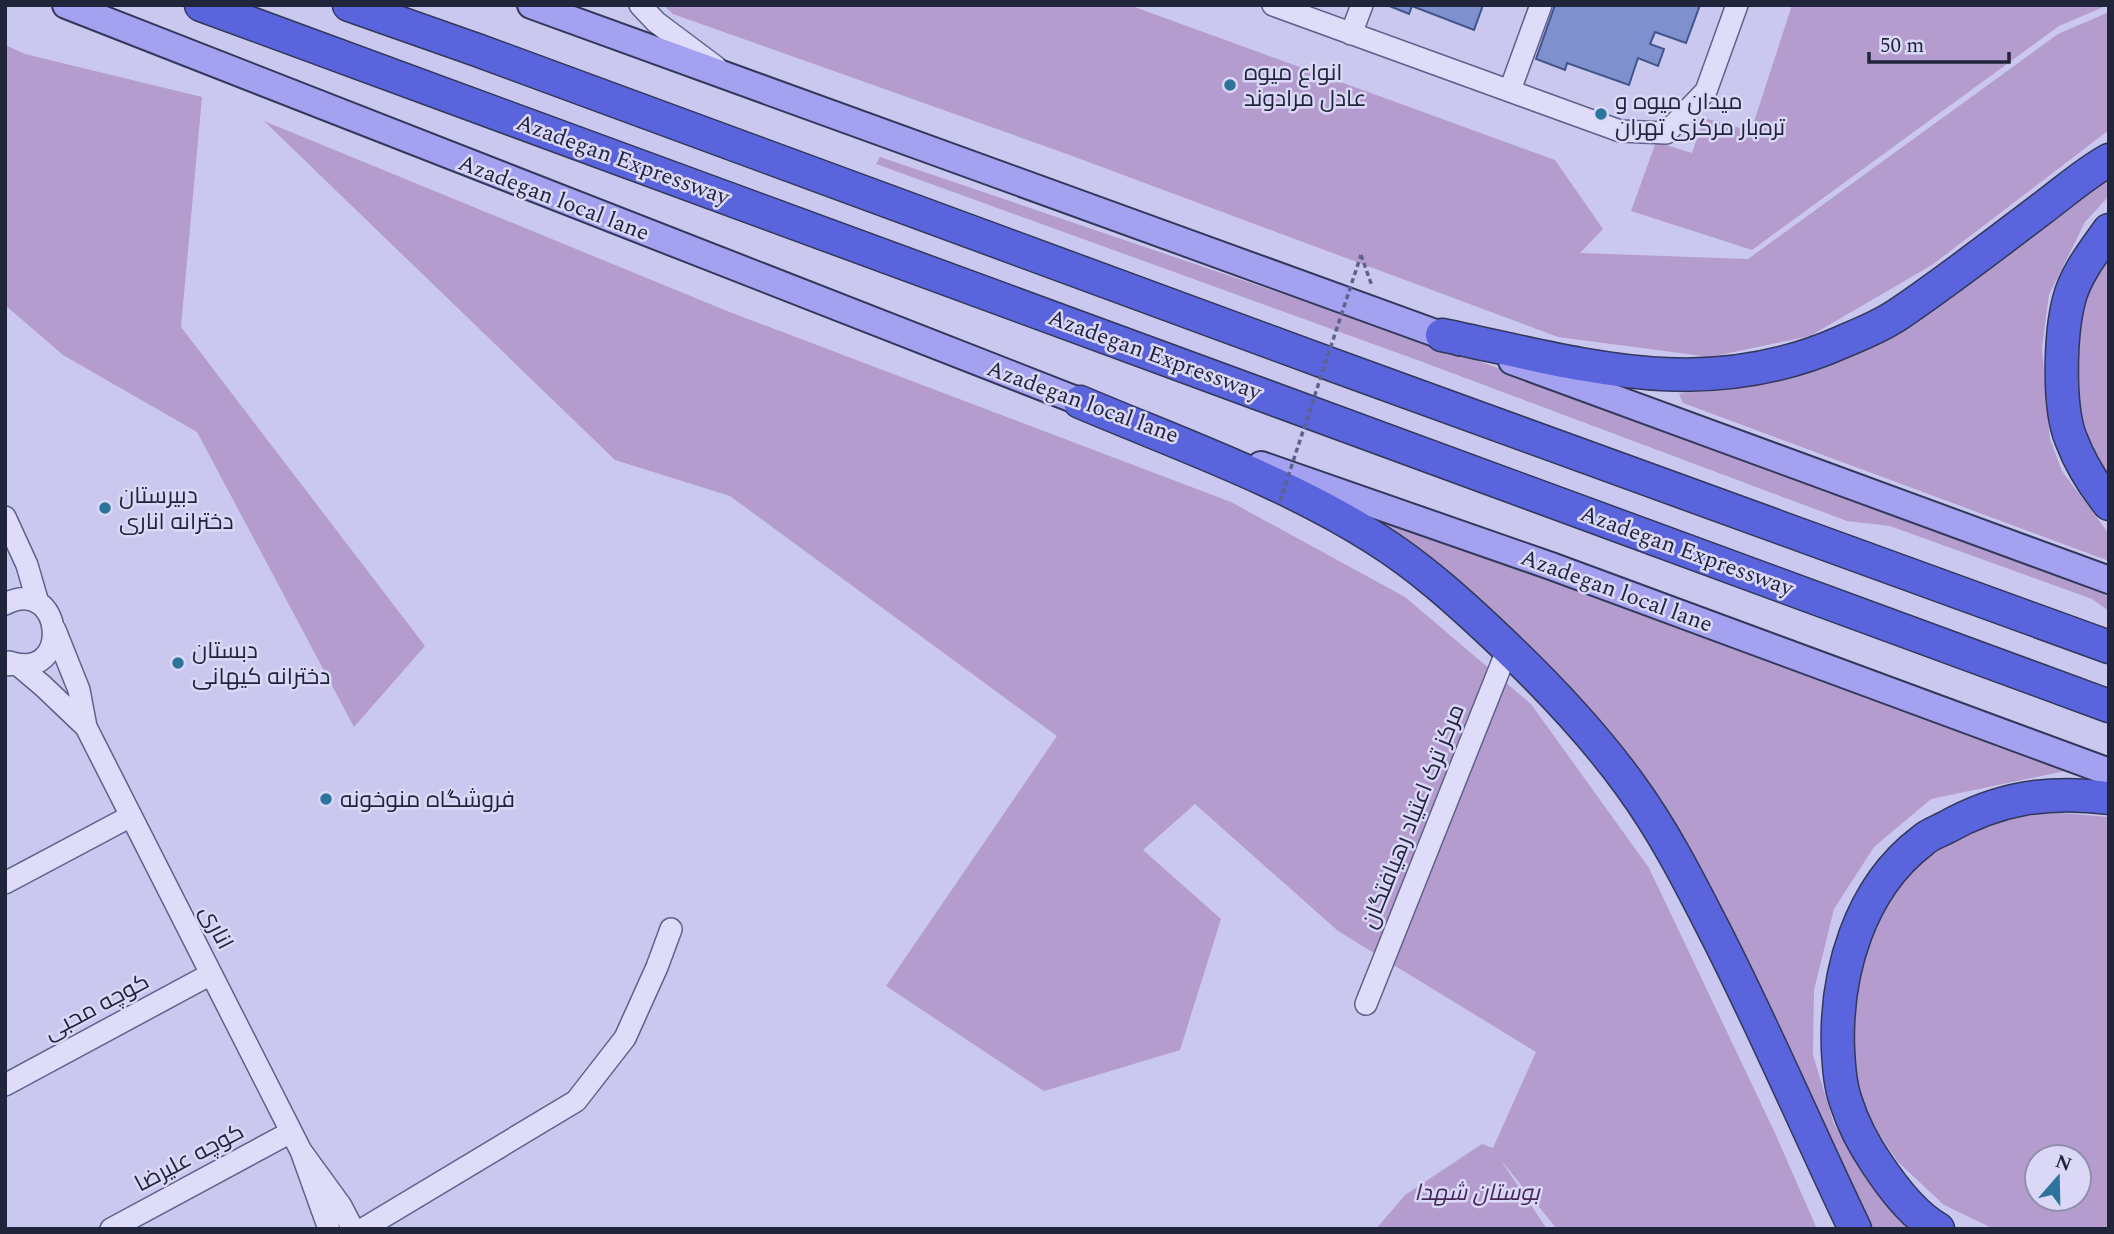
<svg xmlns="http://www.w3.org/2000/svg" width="2114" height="1234" viewBox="0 0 2114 1234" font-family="Spectral,Cairo,serif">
<rect width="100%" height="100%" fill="#cbc8ef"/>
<path fill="#b49cce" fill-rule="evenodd" d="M663,5H1129L1555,160L1603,229L1580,253L1748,259L2058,34L2109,12V130L1932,265L1810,336L1710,357L1558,337L1067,154L673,14Z
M1792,5H2108L2059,26L1752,250L1631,211L1656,142L1692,153L1704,118L1751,131Z
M5,45L25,54L202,97L181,327L425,646L354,727L197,432L63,355L5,305Z
M264,121L732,313L1231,502L1405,597L1531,704L1649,868L1775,1133L1817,1229H1557L1500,1159L1547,1229H1376L1405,1195L1482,1144L1493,1148L1536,1052L1338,931L1195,804L1143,850L1221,919L1180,1050L1044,1091L886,986L1057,736L730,496L615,460Z
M880,157L1460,354L2109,594V611L2092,599L1890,526L1847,521L1420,361L876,164Z
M2109,171V196L2085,222L2049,295L2042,348L2050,439L2062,471L2109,534V561L1683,403L1679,394L1792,378L1897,330Z
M2109,251V479L2088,436L2073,382L2081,302Z
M1379,519L2065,771L1931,799L1874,847L1834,909L1814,990L1813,1055L1834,1124L1889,1205L1919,1229H1865L1714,913L1438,569Z
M2038,811L2109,817V1229H1994L1944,1205L1898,1162L1868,1118L1852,1069L1851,986L1866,933L1910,873L1937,844L2014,814ZM2037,1157H2079V1199H2037Z"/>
<path fill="#7e90cd" stroke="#42548b" stroke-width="2" d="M1387,5H1483L1474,30L1412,6L1409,14Z
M1555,5H1700L1686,43L1655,32L1650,44L1664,49L1658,66L1638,58L1629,85L1567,63L1565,70L1536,59Z"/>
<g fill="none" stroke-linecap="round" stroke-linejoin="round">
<defs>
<path id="minor" d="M640,5L656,22L716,67
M1273,5L1620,131L1666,133L1706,91L1737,5
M1351,34L1362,5
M1510,90L1541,5
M5,517L27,565L38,603
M5,604C63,574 74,683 9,662
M5,665L17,664L43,686L86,727L79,690L55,630
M86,727L301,1151
M5,883L131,816
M1366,1004L1508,648
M5,1085L211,974
M111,1229L291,1132
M329,1229L301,1151L341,1206L353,1229
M363,1229L576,1101L625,1038L657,967L671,929"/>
<path id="major" d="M66,5L1099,409
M531,5L1460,342
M1512,361L2109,580
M1261,465L1551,566L2109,772"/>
<path id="highway" d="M201,5L2109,706
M349,5L477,50L1341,368L2109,647
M2109,230C2094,251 2075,275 2069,300C2060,335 2058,407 2071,439C2080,463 2093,484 2109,504
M1442,335C1582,364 1703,404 1842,342C1863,333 1885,324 1903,311C1950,279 1995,244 2040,210C2063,193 2084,174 2109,160
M1080,402C1179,444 1285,481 1376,539C1419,566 1458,601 1495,636C1544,682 1591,731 1630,785C1663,830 1688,879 1713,928C1764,1027 1807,1129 1855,1229
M1938,1229C1913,1215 1893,1188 1877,1164C1864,1145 1853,1124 1846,1102C1840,1085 1839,1067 1838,1050C1835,974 1859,889 1922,841C1928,835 1937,832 1945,828C1998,798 2048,790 2109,798"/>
</defs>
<use href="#minor" stroke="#5d628c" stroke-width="24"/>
<use href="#major" stroke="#31385a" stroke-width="30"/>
<use href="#highway" stroke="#31385a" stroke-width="35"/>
<path stroke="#5d628c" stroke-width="3.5" stroke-dasharray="5 3.5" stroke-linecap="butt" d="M1361,255L1372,286"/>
<use href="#minor" stroke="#dedcf9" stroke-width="21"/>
<use href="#major" stroke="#a5a1f1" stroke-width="26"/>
<use href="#highway" stroke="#5a64dd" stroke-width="32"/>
<path stroke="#5d628c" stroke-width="3.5" stroke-dasharray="5 3.5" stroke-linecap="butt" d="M1280,501L1361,255"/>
</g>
<g fill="#2c749b" stroke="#dad8f6" stroke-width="2.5">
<circle cx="1230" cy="85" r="7"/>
<circle cx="1601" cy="114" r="7"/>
<circle cx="105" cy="508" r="7"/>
<circle cx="178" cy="663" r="7"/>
<circle cx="326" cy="799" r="7"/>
</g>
<g text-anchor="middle" stroke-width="5" stroke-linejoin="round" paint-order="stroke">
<g font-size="23" fill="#20253c" stroke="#dad8f6" text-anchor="start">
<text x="1244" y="80">انواع میوه<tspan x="1244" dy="26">عادل مرادوند</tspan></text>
<text x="1615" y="109">میدان میوه و<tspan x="1615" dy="26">تره‌بار مرکزی تهران</tspan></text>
<text x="119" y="503">دبیرستان<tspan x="119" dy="26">دخترانه اناری</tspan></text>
<text x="192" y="658">دبستان<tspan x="192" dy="26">دخترانه کیهانی</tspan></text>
<text x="340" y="807">فروشگاه منوخونه</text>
</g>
<g font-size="23" fill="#20253c" stroke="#dad8f6">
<text transform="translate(623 159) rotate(20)" y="8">Azadegan Expressway</text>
<text transform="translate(554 197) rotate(21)" y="8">Azadegan local lane</text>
<text transform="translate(1155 354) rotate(20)" y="8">Azadegan Expressway</text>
<text transform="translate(1083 401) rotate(20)" y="8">Azadegan local lane</text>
<text transform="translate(1687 550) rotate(20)" y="8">Azadegan Expressway</text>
<text transform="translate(1617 590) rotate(20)" y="8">Azadegan local lane</text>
<text transform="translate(1412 816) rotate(-68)" y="8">مرکز ترک اعتیاد رهیافتگان</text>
<text transform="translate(217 927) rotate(63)" y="8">اناری</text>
<text transform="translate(96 1006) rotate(-28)" y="8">کوچه محبی</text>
<text transform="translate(189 1157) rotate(-28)" y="8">کوچه علیرضا</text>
</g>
<g font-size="23" font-style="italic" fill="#452759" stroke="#dad8f6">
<text x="1477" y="1200">بوستان شهدا</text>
</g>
</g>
<rect width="2114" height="1234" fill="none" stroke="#20253c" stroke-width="14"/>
<g transform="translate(2058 1178) rotate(20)"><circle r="33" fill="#dad8f6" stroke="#9090ac" stroke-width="2"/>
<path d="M0-5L12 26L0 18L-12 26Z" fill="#2c749b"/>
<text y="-10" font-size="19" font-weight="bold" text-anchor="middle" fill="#20253c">N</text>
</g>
<path d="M1869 52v10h140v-10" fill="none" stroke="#20253c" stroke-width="3.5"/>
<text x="1880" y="52" font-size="21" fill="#20253c" stroke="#dad8f6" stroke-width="5" paint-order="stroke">50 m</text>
</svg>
